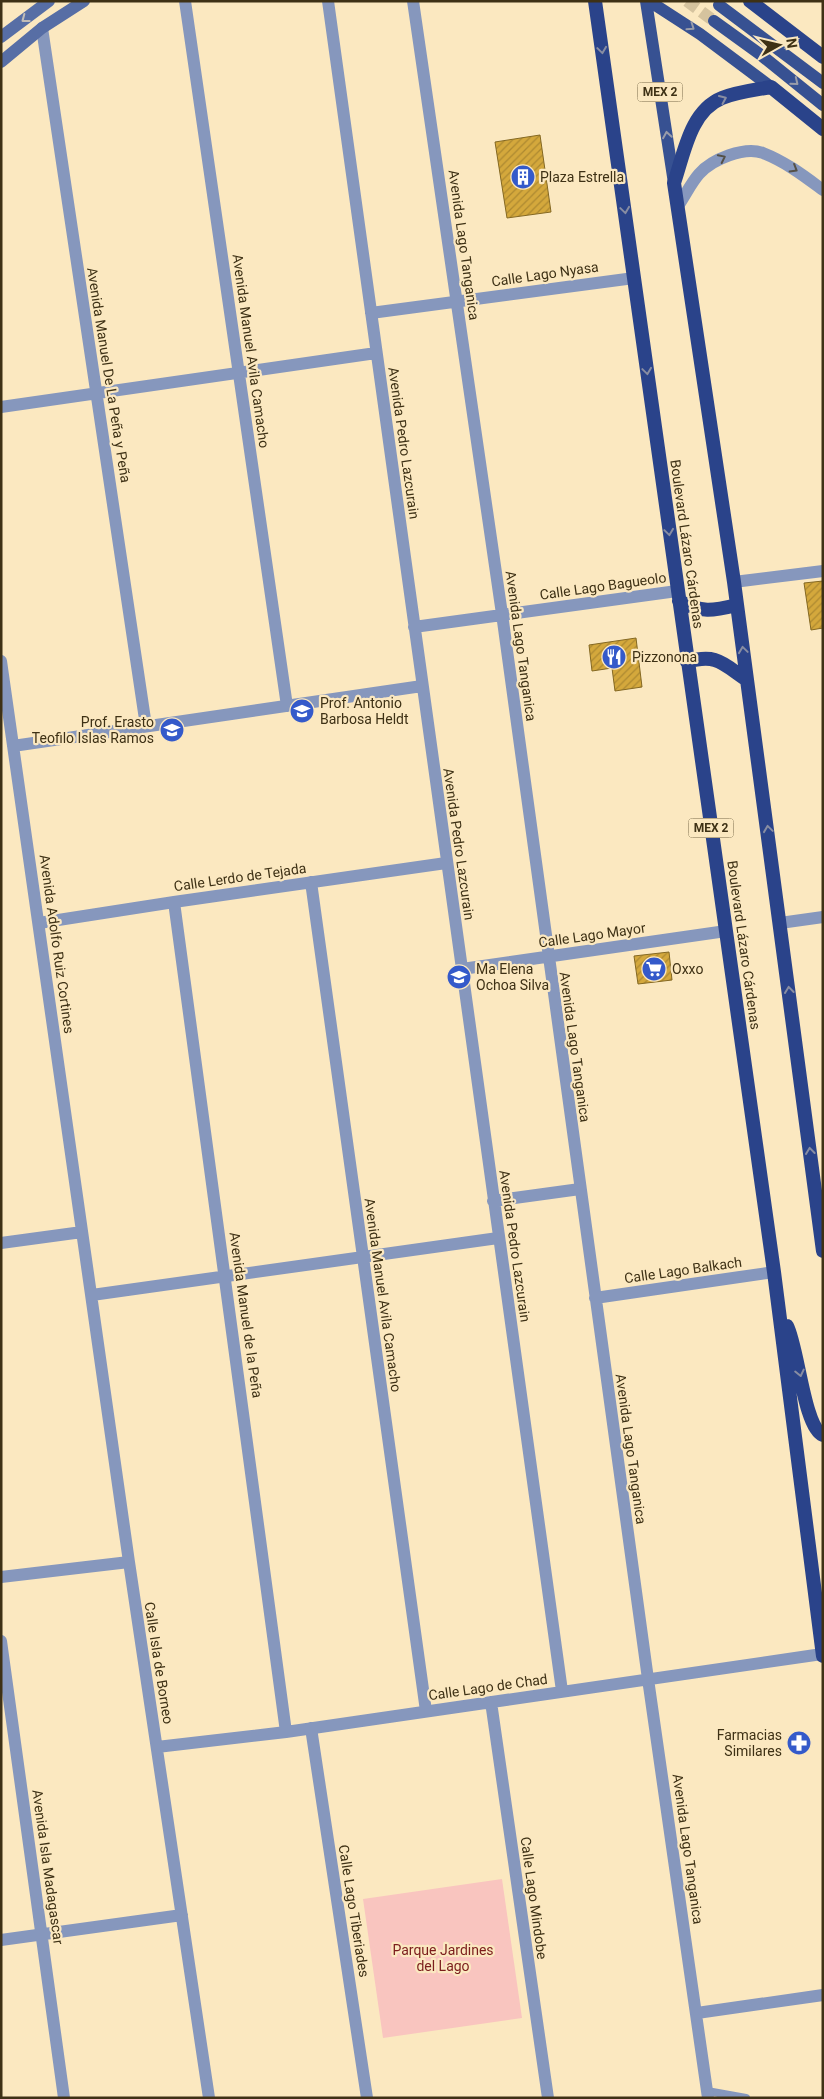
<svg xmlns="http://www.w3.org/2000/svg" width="824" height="2099" viewBox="0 0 824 2099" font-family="Roboto,sans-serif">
<defs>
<pattern id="building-hatch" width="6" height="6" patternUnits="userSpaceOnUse" patternTransform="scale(1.25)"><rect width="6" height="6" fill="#d4a83c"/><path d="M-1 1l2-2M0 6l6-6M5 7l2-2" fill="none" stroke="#ad8931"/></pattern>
</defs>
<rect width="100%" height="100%" fill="#fbe8c0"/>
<path fill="#f9c5bf" d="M502,1879L522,2018L383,2038L363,1899Z"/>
<path fill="url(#building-hatch)" stroke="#846822" d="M540,135L551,212L507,218L495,142Z
M823,581V628L811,630L804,583Z
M636,638L642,687L615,691L612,668L592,671L589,645Z
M669,952L672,980L638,984L634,956Z"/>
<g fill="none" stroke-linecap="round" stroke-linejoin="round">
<path stroke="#d5c39e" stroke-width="12" stroke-dasharray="12 6" stroke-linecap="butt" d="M687,1L714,21"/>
<path stroke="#8697bd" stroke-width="8" d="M707,2091L746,2098"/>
<path stroke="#8697bd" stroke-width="12" d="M185,1L287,706
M328,1L562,1691
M413,1L502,614L648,1679L708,2098
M42,28L146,726
M678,206C685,196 691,183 699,174C712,159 745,146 763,153C786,162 804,176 823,190
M371,313L634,278
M1,407L376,353
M734,582L823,571
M414,627L677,591
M1,661L129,1562L209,2098
M13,746L422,686
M311,882L426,1711
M174,902L286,1732
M39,923L174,902L446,863
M780,923L823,917
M462,969L726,931
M493,1201L580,1189
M1,1243L82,1232
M92,1295L498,1238
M595,1298L774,1272
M1,1577L129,1562
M1,1641L64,2098
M491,1702L548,2098
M311,1728L367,2098
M157,1747L286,1732L822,1654
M1,1940L182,1915
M697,2013L823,1995"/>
<path stroke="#576ea5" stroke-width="12" d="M1,37L49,1
M1,62L42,28L84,1"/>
<path stroke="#375192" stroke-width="12" d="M646,1L674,183
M649,1L700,34L771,87
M719,5L823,83
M714,21L761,55L823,105"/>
<path stroke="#2a438a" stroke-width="14" d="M595,1L774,1272L823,1656
M750,1L823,57
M823,129L771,87C755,90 737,92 722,98C690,111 684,154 674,183L734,582L823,1251
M679,601C702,613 712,611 737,605
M687,662C717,653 723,664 747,680
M787,1326C798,1347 804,1428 823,1435"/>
</g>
<defs><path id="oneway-chevron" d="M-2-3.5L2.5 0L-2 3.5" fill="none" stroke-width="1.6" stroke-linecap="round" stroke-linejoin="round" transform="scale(1.25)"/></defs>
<use stroke="#c2bdb7" href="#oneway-chevron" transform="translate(25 19) rotate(143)"/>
<g stroke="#999ca9">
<use href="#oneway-chevron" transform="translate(691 27) rotate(35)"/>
<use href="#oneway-chevron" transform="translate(795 82) rotate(39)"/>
<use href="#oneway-chevron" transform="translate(667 135) rotate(-99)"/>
</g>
<g stroke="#888da2">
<use href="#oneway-chevron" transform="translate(602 50) rotate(82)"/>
<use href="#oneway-chevron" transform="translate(723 99) rotate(-24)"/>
<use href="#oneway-chevron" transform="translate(625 210) rotate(82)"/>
<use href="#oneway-chevron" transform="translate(647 371) rotate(82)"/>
<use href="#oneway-chevron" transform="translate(669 532) rotate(82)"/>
<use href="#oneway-chevron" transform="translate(743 650) rotate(-98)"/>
<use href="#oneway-chevron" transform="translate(768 829) rotate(-98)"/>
<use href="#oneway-chevron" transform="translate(789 990) rotate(-97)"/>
<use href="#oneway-chevron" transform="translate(810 1151) rotate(-97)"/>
<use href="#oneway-chevron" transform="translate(800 1373) rotate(77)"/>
</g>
<g stroke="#545047">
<use href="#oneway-chevron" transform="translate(722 158) rotate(-26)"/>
<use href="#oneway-chevron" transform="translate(794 169) rotate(31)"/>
</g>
<defs>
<symbol id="building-disc" viewBox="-11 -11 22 22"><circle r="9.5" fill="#345aca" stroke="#fbe8c0"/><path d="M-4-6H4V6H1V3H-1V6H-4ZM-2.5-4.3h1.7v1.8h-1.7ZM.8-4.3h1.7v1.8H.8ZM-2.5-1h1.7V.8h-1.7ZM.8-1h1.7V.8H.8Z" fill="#fff"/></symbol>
<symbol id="restaurant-disc" viewBox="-11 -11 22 22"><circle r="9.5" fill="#345aca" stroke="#fbe8c0"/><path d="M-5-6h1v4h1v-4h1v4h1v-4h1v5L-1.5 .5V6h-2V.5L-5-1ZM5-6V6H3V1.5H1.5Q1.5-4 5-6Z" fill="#fff"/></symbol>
<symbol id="school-disc" viewBox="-11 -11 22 22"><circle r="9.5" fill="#345aca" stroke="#fbe8c0"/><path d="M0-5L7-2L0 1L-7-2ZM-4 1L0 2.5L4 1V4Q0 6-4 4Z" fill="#fff"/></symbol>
<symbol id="supermarket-disc" viewBox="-11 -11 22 22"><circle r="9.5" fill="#345aca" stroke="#fbe8c0"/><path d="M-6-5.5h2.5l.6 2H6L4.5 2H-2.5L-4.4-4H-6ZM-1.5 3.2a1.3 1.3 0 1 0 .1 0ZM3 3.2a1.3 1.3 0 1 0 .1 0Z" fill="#fff"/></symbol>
<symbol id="pharmacy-disc" viewBox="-11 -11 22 22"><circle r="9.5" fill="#345aca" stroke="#fbe8c0"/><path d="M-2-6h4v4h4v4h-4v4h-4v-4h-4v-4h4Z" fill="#fff"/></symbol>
</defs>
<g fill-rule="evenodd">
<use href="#building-disc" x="509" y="163" width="28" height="28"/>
<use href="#restaurant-disc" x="600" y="643" width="28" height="28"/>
<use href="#school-disc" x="288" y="697" width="28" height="28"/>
<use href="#school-disc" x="158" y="716" width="28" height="28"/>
<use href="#supermarket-disc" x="640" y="955" width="28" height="28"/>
<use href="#school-disc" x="445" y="963" width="28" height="28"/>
<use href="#pharmacy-disc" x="785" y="1729" width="28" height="28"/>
</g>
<g text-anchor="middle" stroke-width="4.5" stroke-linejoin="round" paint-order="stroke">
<g fill="#fbe8c0" stroke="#776848" stroke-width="1">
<rect x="637.5" y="82.5" width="45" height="19" rx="4"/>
<rect x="688.5" y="818.5" width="45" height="19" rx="4"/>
</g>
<g font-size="12" font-weight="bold" fill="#3e3115">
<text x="660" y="96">MEX 2</text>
<text x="711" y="832">MEX 2</text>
</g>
<g font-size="14" fill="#3e3115" stroke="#fbe8c0" text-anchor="start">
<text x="540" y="182">Plaza Estrella</text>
<text x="632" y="662">Pizzonona</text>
<text x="320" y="708">Prof. Antonio<tspan x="320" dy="16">Barbosa Heldt</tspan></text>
<text x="154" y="727" text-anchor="end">Prof. Erasto<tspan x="154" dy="16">Teofilo Islas Ramos</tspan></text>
<text x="476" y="974">Ma Elena<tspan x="476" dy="16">Ochoa Silva</tspan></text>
<text x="672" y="974">Oxxo</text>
<text x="782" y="1740" text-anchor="end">Farmacias<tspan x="782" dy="16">Similares</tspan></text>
</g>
<g font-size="14" fill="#3e3115" stroke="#fbe8c0">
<text transform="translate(464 245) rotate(82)" y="5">Avenida Lago Tanganica</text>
<text transform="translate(545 274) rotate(-8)" y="5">Calle Lago Nyasa</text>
<text transform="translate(251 351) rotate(82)" y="5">Avenida Manuel Avila Camacho</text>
<text transform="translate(109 375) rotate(81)" y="5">Avenida Manuel De La Peña y Peña</text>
<text transform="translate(404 443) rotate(82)" y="5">Avenida Pedro Lazcurain</text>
<text transform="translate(687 544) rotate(82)" y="5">Boulevard Lázaro Cárdenas</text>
<text transform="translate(603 586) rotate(-8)" y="5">Calle Lago Bagueolo</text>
<text transform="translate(521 646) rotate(82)" y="5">Avenida Lago Tanganica</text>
<text transform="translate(459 844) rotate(82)" y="5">Avenida Pedro Lazcurain</text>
<text transform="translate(240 877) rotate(-8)" y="5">Calle Lerdo de Tejada</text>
<text transform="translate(592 935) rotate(-8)" y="5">Calle Lago Mayor</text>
<text transform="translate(57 944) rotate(82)" y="5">Avenida Adolfo Ruiz Cortines</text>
<text transform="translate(744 945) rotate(82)" y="5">Boulevard Lázaro Cárdenas</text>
<text transform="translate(575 1047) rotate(82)" y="5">Avenida Lago Tanganica</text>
<text transform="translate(515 1246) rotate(82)" y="5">Avenida Pedro Lazcurain</text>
<text transform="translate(683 1270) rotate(-8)" y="5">Calle Lago Balkach</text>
<text transform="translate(383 1295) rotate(82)" y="5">Avenida Manuel Avila Camacho</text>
<text transform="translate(246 1315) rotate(82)" y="5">Avenida Manuel de la Peña</text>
<text transform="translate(631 1449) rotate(82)" y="5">Avenida Lago Tanganica</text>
<text transform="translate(159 1663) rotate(81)" y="5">Calle Isla de Borneo</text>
<text transform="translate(488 1687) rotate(-8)" y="5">Calle Lago de Chad</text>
<text transform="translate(688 1849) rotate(82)" y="5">Avenida Lago Tanganica</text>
<text transform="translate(48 1867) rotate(82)" y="5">Avenida Isla Madagascar</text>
<text transform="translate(534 1898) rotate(82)" y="5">Calle Lago Mindobe</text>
<text transform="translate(354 1911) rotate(81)" y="5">Calle Lago Tiberiades</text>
</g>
<g font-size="14" fill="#7b1d1c" stroke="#fbe8c0">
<text x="443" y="1955">Parque Jardines<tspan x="443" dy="16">del Lago</tspan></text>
</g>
</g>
<rect width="824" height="2099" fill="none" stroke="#3e3115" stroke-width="5"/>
<g transform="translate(779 45) rotate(82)" stroke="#fbe8c0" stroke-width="4" paint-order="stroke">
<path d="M0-4L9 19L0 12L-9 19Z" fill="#3e3115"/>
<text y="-8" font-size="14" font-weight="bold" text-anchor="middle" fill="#3e3115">N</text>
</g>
</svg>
